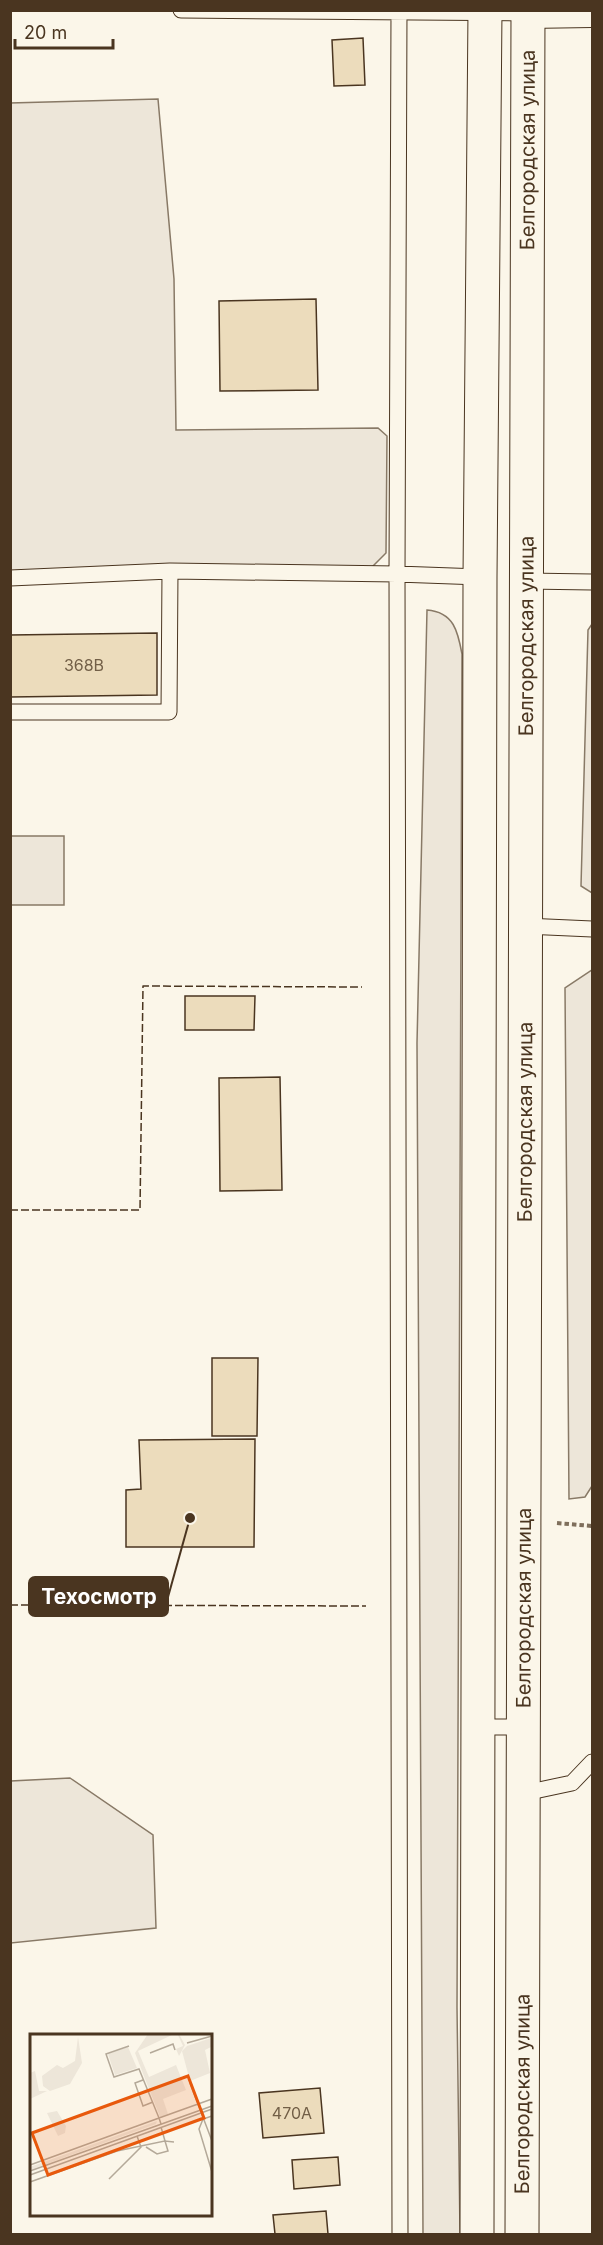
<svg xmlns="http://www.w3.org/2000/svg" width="603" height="2245" viewBox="0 0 603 2245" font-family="Inter,sans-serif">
<rect width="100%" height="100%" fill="#fbf6e9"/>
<path fill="#ede6d9" stroke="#887966" stroke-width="1.5" d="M158,99L174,279L176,430L378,428L387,436L386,553L371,568L11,576L10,103Z
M427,610C454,612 458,632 462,654L457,2007L460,2234H423L417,1043Z
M592,624V893L581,886L588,630Z
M11,836H64V905H11Z
M592,970V1486L585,1497L569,1499L565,988Z
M70,1778L153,1835L156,1928L11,1943V1781Z"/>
<path fill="#ecdcbc" stroke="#4a3520" stroke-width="1.5" d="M363,38L365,85L334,86L332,40Z
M316,299L318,390L220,391L219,301Z
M157,633V695L10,697V635Z
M185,996H255L254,1030H185Z
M280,1077L282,1190L220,1191L219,1078Z
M212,1358H258L257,1436H212Z
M255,1439L254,1547H126V1490L141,1489L139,1440Z
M320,2088L324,2133L263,2138L259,2093Z
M338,2157L340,2185L294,2189L292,2160Z
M326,2211L328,2234H275L273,2215Z"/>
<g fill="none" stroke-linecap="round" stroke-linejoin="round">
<defs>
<path id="lane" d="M181,10L528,13
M399,10L397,574L480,577
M10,578L170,571L397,574L400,2234
M526,581L592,582
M10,712H169L170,571
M525,926L592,929
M477,1727H523
M525,1793L572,1783L592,1762"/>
<path id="street" d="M528,13L592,12"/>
<g id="primary">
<path d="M477,2234L480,577L485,10"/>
<path id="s1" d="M522,2234L528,10"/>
</g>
</defs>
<use href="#lane" stroke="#4a3520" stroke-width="17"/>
<use href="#street" stroke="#4a3520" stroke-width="32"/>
<use href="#primary" stroke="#4a3520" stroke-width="35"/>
<path stroke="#7f6f5c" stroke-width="4" stroke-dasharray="4.5 3" stroke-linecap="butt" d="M557,1523L592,1526"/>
<use href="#lane" stroke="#fbf6e9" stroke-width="15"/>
<use href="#street" stroke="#fbf6e9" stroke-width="30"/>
<use href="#primary" stroke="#fbf6e9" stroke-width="33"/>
<path stroke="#4a3520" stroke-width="1.5" stroke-dasharray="8 3" stroke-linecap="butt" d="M10,1210H140L143,986L362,987
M10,1605L366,1606"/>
</g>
<g text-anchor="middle" stroke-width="4.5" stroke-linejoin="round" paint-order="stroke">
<g font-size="16" fill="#725f47">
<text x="84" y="671">368В</text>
<text x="292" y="2119">470А</text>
</g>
<g font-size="20" fill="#4a3520" stroke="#fbf6e9">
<text dy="7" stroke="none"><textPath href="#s1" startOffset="2084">Белгородская улица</textPath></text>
<text dy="7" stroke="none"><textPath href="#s1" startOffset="1598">Белгородская улица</textPath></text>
<text dy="7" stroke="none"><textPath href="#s1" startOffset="1112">Белгородская улица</textPath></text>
<text dy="7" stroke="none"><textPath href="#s1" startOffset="626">Белгородская улица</textPath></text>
<text dy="7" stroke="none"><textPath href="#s1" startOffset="140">Белгородская улица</textPath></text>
</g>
</g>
<g transform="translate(30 2034)">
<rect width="182" height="182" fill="#fbf6e9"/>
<path d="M118,0H149L155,11L149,22L146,15L153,12L148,1L144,0L108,17L119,43L146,31L156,56L133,65L138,80L130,83L105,19ZM48,3L52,29L40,50L20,57L13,52L12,42L27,31L33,34L45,27ZM181,4V13L175,16L180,39L160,47L152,17L157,12ZM98,13L107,34L85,41L78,20ZM5,37L9,57H17L0,65V39ZM27,77L36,92L35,99L28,102L17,79ZM127,87L126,90L0,136V133Z" fill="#ede6d9"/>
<path fill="none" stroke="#b4a999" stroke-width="1.5" d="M157,9L182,2M120,19L143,10L145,16M113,46L105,49L113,72L123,68M160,49L182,107M182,82L173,85L169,95L182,138M131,90L129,84L182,65M116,113L127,120L138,117L135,107L144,108M0,131L129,84L109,35L84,43L76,20L99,12M0,137L182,72M0,141L182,75M79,145L111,113L107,102M0,148L87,117L135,107L131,93"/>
<path fill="#e8590c" fill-opacity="0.15" stroke="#e8590c" stroke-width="3" d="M158,42L174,84L18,141L2,99Z"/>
<rect width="182" height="182" fill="none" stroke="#4a3520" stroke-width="3"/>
</g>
<path fill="none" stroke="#4a3520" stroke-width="2" d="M190 1518L168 1597"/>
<circle fill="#4a3520" stroke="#fbf6e9" stroke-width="2" cx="190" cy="1518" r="6"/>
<rect fill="#4a3520" stroke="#4a3520" stroke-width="2" x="29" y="1577" width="139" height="39" rx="6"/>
<g font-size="21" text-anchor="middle" font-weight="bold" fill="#fff">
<text x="99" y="1604">Техосмотр</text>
</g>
<rect width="603" height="2245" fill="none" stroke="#4a3520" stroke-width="24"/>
<path d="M15 39v9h98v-9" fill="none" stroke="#4a3520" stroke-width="3"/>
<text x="24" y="39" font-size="18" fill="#4a3520" stroke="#fbf6e9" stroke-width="4.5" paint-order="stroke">20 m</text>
</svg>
